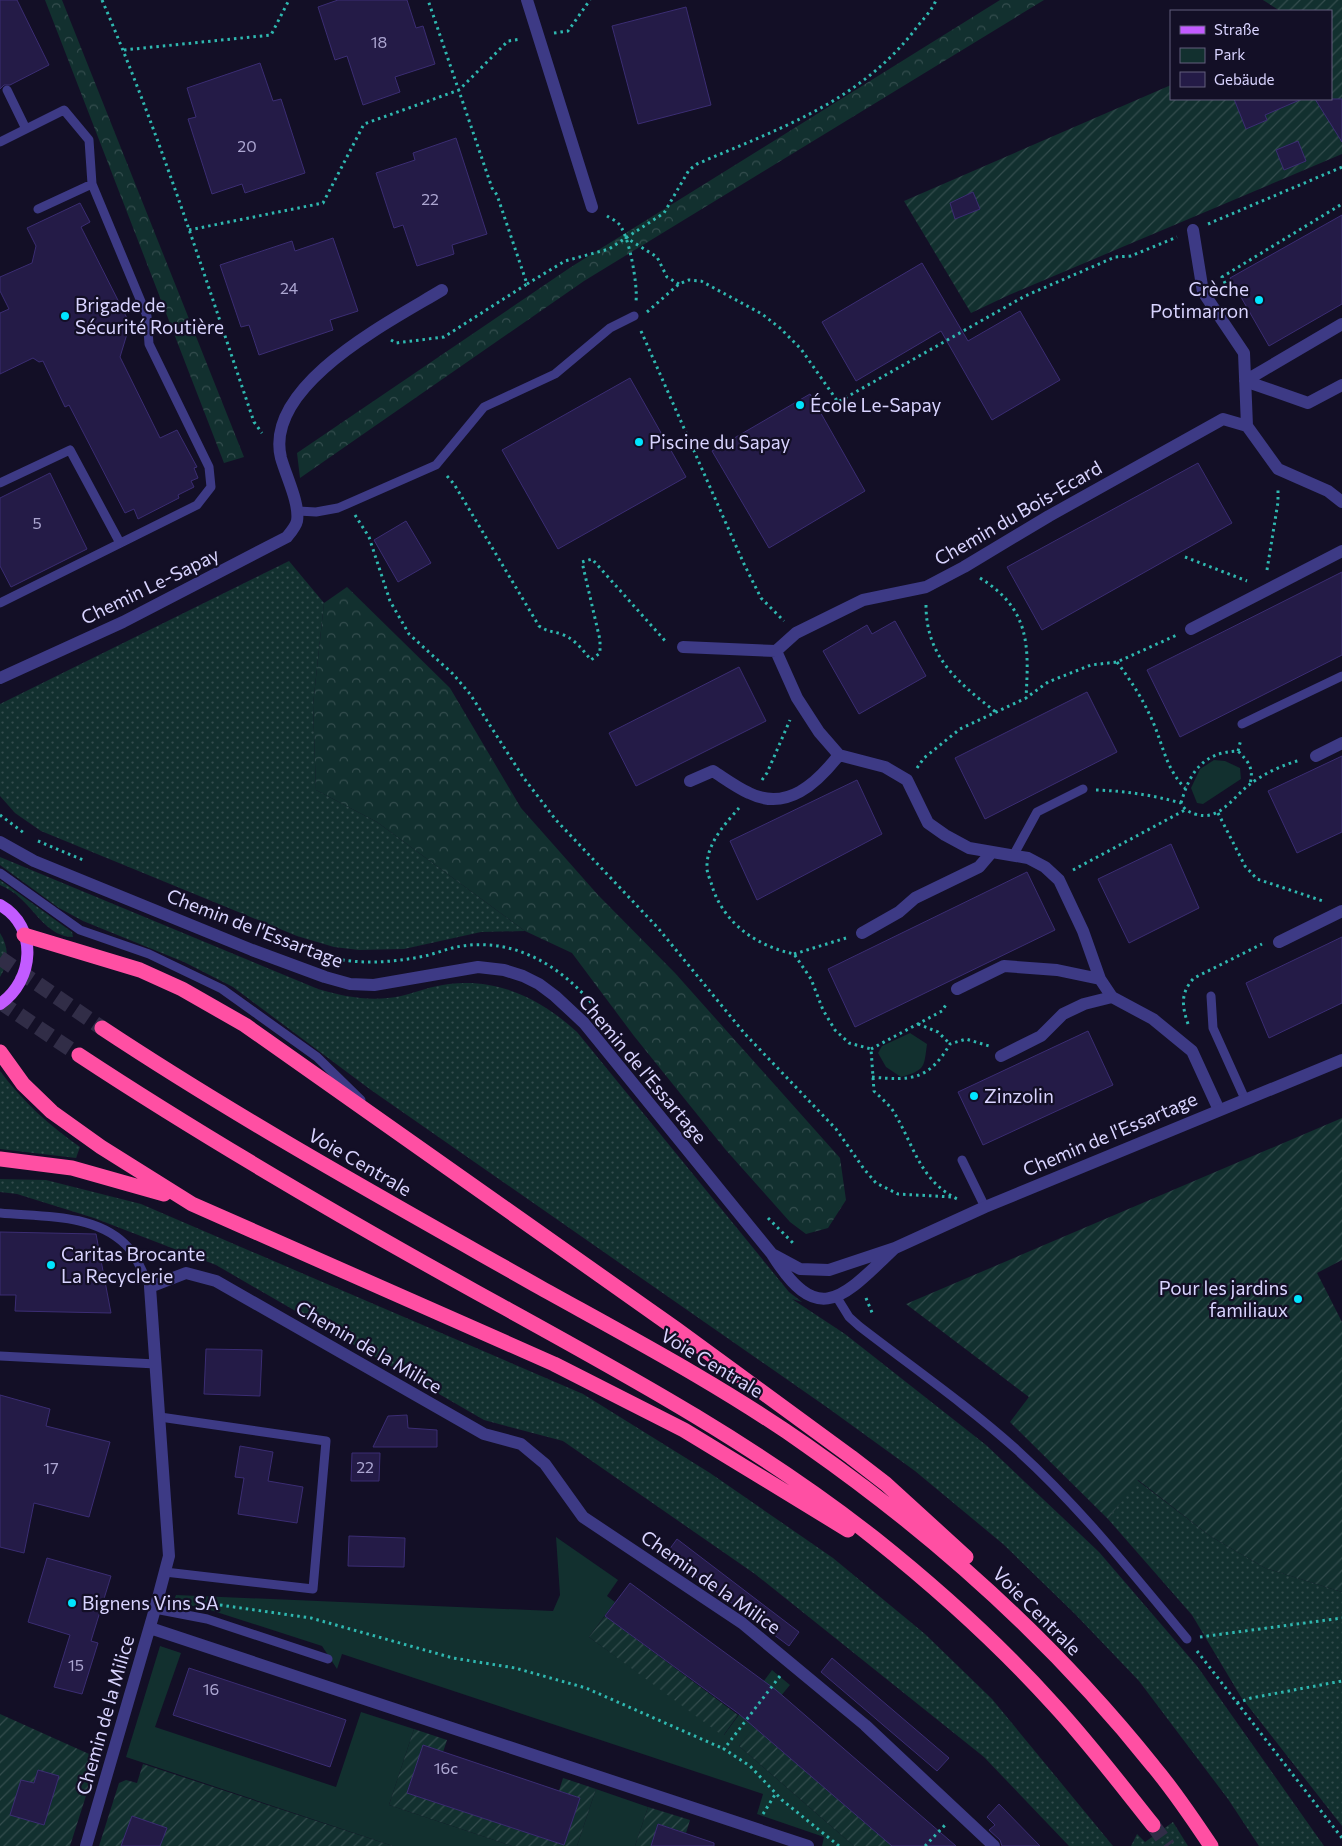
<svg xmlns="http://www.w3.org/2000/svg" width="1342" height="1846" viewBox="0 0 1342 1846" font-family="Commissioner,sans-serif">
<defs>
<pattern id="grass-dots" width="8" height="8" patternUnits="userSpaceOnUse" patternTransform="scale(1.25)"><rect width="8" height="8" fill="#12302f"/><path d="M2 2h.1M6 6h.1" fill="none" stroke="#344d4e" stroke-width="1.8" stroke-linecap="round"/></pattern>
<pattern id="forest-crowns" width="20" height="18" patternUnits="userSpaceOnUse" patternTransform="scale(1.25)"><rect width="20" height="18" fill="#12302f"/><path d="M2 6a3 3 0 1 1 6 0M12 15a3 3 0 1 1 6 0" fill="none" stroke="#344d4e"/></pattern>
<pattern id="garden-furrows" width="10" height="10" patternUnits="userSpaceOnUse" patternTransform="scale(1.25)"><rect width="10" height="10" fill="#12302f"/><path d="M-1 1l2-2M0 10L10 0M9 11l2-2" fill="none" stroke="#344d4e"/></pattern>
</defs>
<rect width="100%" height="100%" fill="#130f26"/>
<path fill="url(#grass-dots)" d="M289,561L324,603L313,705L316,790L377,822L525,931L481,932L404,949L359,950L334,947L297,936L41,831L15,813L0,796V704Z
M0,857L318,989C345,997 372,1002 401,996C417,992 432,986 449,984C499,978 541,999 577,1032L789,1292L802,1302L792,1299L845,1334L986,1445L1099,1552L1197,1666L1324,1846H1259L1228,1799L1139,1681L1075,1614L1003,1544L915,1471L828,1408L371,1090L233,987L184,962L83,921L59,908L0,865Z
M0,880L72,932L73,937C49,937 36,912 20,898C14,892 7,888 0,885Z
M0,933C9,947 9,962 0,977Z
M0,1071C23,1102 49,1125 80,1147L76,1158L0,1149Z
M0,1179L46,1180L141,1204L583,1394L710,1473L833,1558L925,1634L992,1699L1113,1846H1069L984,1757L755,1574L563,1441L484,1420L216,1265L94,1218L17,1194L0,1192Z
M1137,1480L1210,1536L1265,1568L1342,1592V1826L1241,1697L1192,1615L1108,1519Z
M1173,1822L1188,1846H1131L1137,1834L1145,1842Z"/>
<path fill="url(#forest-crowns)" d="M45,0H62L244,457L224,463Z
M1000,0H1044L584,281L300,478L297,453L571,267Z
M347,587L450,688L521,808L598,895L675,973L840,1158L846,1200L828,1228L806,1234L790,1222L725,1149L634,1036L572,953L525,931L377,822L316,790L313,705L324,603Z"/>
<path fill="#12302f" d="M1214,760L1225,761L1240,768L1241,779L1203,804L1197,803L1191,788L1200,769Z
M910,1033L927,1044C924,1068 925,1070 901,1077L886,1067L878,1053L882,1046Z
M556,1537L618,1580L607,1596L615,1602L589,1637L724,1735L772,1670L790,1685L739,1746L854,1846H822L824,1837L757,1814L763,1794L342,1654L337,1669L322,1646L207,1609L173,1602L176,1595L553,1611L560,1595Z
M160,1646L181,1653L155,1727L336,1787L361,1712L414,1729L389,1805L512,1846H393L126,1757Z
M596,1789L648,1807L635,1846H577Z"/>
<path fill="url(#garden-furrows)" d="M1263,0H1342V154L1009,295L971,313L904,201L1171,85V99H1331V11H1280Z
M1342,1118V1260L1317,1273L1342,1322V1592L1265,1568L1210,1536L1138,1480L1108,1519L1010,1422L1029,1397L906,1304Z
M605,1616L738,1715L723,1736L589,1637Z
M0,1714L98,1758L70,1846H0Z
M754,1727L892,1846H854L739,1746Z
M414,1729L447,1740L443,1752L423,1746L407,1793L564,1845L580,1798L559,1791L563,1778L596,1789L577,1846H512L389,1805Z
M143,1764L393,1846H99L119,1783L126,1780L137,1783Z
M648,1807L690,1820L686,1833L658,1824L651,1846H635Z"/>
<path fill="#241b47" stroke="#3b2d73" d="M0,0H17L49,65L10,85H4L0,89Z
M338,0H407L416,28L423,26L435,64L395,77L400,92L363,105L347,56L335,60L318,7Z
M686,7L711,105L638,124L612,26Z
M260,63L273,101L281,99L305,173L245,193L242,184L212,194L188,119L196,117L187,88Z
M1234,99H1302L1265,115L1267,120L1246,129Z
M1315,99H1342V142Z
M456,138L487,234L452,245L454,254L417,266L403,225L394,228L376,173L415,160L413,153Z
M1298,141L1306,161L1284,170L1276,150Z
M973,192L980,209L955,219L950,203Z
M80,203L90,222L81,227L130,324L120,357L160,438L177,430L197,467L194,468L198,478L191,481L194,487L178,495L179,498L138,519L134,509L125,513L69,405L65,407L43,361L39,362L33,358L0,374V313L9,309L0,291V277L32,263L36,246L27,228Z
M1342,215V304L1269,346L1230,278Z
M333,238L358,311L330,320L333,330L259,355L249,325L241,327L220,265L292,241L295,251Z
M922,263L968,341L1020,311L1060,380L992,420L941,331L856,381L822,322Z
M630,378L686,477L558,549L502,450Z
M810,394L865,491L769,548L712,451Z
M1198,463L1232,523L1042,630L1007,567Z
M50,473L87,549L11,587L0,566V498Z
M406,521L431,563L398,582L374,540Z
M1342,572V655L1180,737L1147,670Z
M895,621L926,676L859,714L823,651L867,625L872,634Z
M739,667L766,721L636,786L609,733Z
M1087,692L1117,752L985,819L955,758Z
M1342,756V832L1297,853L1268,791Z
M857,780L882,834L757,900L730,841Z
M1171,844L1199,908L1129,943L1098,879Z
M1027,872L1055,930L855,1027L828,969Z
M1342,937V1003L1269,1038L1246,983Z
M1088,1031L1113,1085L983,1145L958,1092Z
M0,1232L96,1234L111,1313L15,1311L16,1295H0Z
M206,1349L262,1350L260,1396L204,1394Z
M0,1395L50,1409L46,1426L110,1442L89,1517L34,1503L24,1553L0,1547Z
M407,1415L408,1428L437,1430V1447H373L388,1416Z
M240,1446L273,1452L268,1481L303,1487L297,1523L238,1514L244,1478L235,1477Z
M352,1453H380L379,1481H351Z
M349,1536L405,1538L404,1567L348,1566Z
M677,1539L799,1632L789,1646L666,1554Z
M47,1558L111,1576L91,1641L98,1643L82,1694L54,1687L70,1635L28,1622Z
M630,1583L776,1690L956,1846H892L739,1714L605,1616Z
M832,1658L949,1758L937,1771L821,1672Z
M189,1668L346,1720L330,1767L173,1715Z
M423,1745L580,1798L564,1845L407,1793Z
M38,1770L59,1776L44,1825L10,1815L21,1780L34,1783Z
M999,1804L1040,1846H1002L1000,1840L989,1830L995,1825L987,1817Z
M132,1816L167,1828L160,1846H121Z
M658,1824L714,1843V1846H651Z"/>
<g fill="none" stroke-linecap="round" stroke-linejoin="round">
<path stroke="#312d47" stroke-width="15" stroke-dasharray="15 8" stroke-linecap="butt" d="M0,958L102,1028
M0,1002L79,1055
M1153,1825L1168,1846"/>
<path stroke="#2fb8b0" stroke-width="3" stroke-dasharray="2.5 4" stroke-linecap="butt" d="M102,0C161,137 206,281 254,422L262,433
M554,33L568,31L590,0
M124,50L271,35L289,0
M607,216C610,218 615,220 618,223C629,233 638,286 636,301
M1208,224L1342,167
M189,230L323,203L364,124L459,90L508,41L521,39
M625,237L657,257L667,277L679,284
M527,284L565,261L609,249L664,213L689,170L697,164C778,129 857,103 914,31C921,21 932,11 936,0
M1231,295L1222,277L1342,204
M647,312L679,284L689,280L701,281L762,314L780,328L801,349L838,402L1025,296L1115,257L1131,256L1177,237
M641,331L744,564L761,598L784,621
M391,340L396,343L444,337L527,284L497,195L492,188L428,0
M447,476L454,484L539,626C548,632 552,631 561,634C575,639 582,649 591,660L600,653V640L582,562L592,559L667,643
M355,515L369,537L390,601L409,634L453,674L470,694L523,777L556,820L658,928L745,1034L836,1129L864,1169L876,1183L898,1194L952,1197
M1185,557L1247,581
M1267,570L1278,502V487
M980,578C1030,609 1029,645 1026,698
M926,605C926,658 959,683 997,713
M1117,662C1131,681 1143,699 1153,722C1163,745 1166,769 1185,788
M1238,751L1241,739
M917,768L924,758L960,729L1026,698L1048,682L1091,665L1117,662L1177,635
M762,780L767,773L790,720
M1096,790C1126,791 1152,795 1181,803C1185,810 1187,811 1195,814C1219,822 1232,798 1249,785C1263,774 1284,764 1301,760
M1181,803C1190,771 1204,752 1238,751C1249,762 1254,769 1250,784
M739,808C725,824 706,844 707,868C707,874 711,881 712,886C724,924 757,946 794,954L811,979L823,1010L835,1030L849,1043L871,1049L874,1091C881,1098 890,1105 895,1114C915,1148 920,1181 959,1200
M1218,813L1245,866L1257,879L1323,901
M0,815L24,833
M38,841L83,860
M1073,870L1185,810
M794,954L846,938
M323,956C357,965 390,963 425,956C437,953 449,948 462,946C515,938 561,966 594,1006
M918,1024L938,1032L950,1044
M1188,1024C1182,1006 1180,993 1194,978L1262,944
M871,1049L942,1011L947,1003
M872,1077C911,1081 929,1080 950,1044L966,1039L989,1046
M768,1218L793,1243
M866,1298L873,1315
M220,1605L311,1618L453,1658L515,1668L586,1688L724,1749
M1200,1637L1342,1618
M1197,1651L1342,1838
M780,1676L724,1749L750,1766L782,1800L839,1846
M1237,1703L1251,1698L1342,1681
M763,1814L776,1793
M925,1846L946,1824"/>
<path stroke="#3d3a85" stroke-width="9" d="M7,90L26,129
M0,142L64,110L89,140L92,184L147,316L149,344L209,467L211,487L197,505L0,603
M38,209L92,184
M0,483L70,450L120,543
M298,511L316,512L338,508L436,465L484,407L555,374L610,328L634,316
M1242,724L1342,676
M1013,856L1037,812L1083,789
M0,873L80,930L149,954L222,989L317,1057L361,1100
M1211,996L1213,1028L1245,1099
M962,1160L985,1207
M0,1213C41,1217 93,1213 125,1244C136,1254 143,1274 150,1287
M836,1296L849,1317L859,1326C912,1367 967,1405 1017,1450C1080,1507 1133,1574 1187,1639
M0,1356L156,1364
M160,1417L326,1441L313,1589L165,1572
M155,1609L207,1619L328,1659"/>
<path stroke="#3d3a85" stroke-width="12" d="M1193,230L1203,292L1244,353L1247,426
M1245,381L1342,324
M1245,381L1308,403L1342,385
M1191,629L1342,551
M683,647L776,651L796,633L863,600L926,587L964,567L1049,516L1223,419L1247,426L1278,469L1328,491L1342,502
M776,651L797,698L819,732L839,755L885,767L907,780L928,823L945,835L969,848L1028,858L1045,867L1059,880L1083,931L1100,979L1112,997L1153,1019L1192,1051L1219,1110
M1316,756L1342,743
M690,781L713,771C724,778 736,787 749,793C787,812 817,783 839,755
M862,933L899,912L915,898L979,867L991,853
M1279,942L1342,911
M957,989L1004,966L1057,970L1100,979
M1001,1056L1041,1036L1063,1014L1084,1004L1112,997"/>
<path stroke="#3d3a85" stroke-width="12" d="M527,0L592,207
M0,678L123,622L287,537C291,532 296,526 297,521C300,504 286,476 281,458C263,385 391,321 442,290
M0,842L34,861L252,950L325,977L350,984L374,985L478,967L504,970L523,976L539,984L555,996L584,1023L772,1254C819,1330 844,1296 895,1248
M774,1255L800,1269L829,1270L895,1248L985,1207L1342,1060
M150,1628L808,1846
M86,1846L155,1609L169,1556L150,1287L186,1273L216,1281L484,1434L521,1444L545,1464L583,1517L742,1623L865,1725L994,1846"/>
<path stroke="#c25bff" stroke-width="12" d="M0,905C39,927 34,981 0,1004"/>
<path stroke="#ff4fa3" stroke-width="15" d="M24,935L140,970L182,989L245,1025L676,1329L851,1457L886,1484L966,1557
M102,1028C244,1122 393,1204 541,1288C631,1338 722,1386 806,1445C936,1536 1055,1643 1154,1767C1175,1792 1193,1819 1211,1846
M0,1052L23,1084L52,1112L101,1147L192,1204L554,1364L684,1430L848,1530
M79,1055C208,1140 341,1217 476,1292C612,1367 751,1441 874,1538C938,1589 1000,1645 1055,1706C1090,1744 1121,1785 1153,1825
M0,1159L72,1168L164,1194"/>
</g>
<g fill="#00e5ff" stroke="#130f26" stroke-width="2">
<circle cx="1259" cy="300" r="5"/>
<circle cx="65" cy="316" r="5"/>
<circle cx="800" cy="405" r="5"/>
<circle cx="639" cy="442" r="5"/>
<circle cx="974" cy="1096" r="5"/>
<circle cx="51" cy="1265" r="5"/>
<circle cx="1298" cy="1299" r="5"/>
<circle cx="72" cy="1603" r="5"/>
</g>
<g text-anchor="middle" stroke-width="4.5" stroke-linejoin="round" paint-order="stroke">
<g font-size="16" fill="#aca6d1">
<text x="379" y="48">18</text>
<text x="247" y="152">20</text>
<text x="430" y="205">22</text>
<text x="289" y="294">24</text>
<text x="37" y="529">5</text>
<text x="365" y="1473">22</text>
<text x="51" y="1474">17</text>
<text x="76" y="1671">15</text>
<text x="211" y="1695">16</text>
<text x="446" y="1774">16c</text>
</g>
<g font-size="19" fill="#d9d4ff" stroke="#130f26" text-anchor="start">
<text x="1249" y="296" text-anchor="end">Crèche<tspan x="1249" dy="22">Potimarron</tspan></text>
<text x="75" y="312">Brigade de<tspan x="75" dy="22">Sécurité Routière</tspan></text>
<text x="810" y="412">École Le-Sapay</text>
<text x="649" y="449">Piscine du Sapay</text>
<text x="984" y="1103">Zinzolin</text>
<text x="61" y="1261">Caritas Brocante<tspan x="61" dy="22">La Recyclerie</tspan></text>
<text x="1288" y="1295" text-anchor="end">Pour les jardins<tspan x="1288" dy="22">familiaux</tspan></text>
<text x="82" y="1610">Bignens Vins SA</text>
</g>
<g font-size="19" fill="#d9d4ff" stroke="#130f26">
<text transform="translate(1018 513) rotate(-30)" y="7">Chemin du Bois-Ecard</text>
<text transform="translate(150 586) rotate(-26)" y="7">Chemin Le-Sapay</text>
<text transform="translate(255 928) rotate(21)" y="7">Chemin de l'Essartage</text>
<text transform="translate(643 1069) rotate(50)" y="7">Chemin de l'Essartage</text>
<text transform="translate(1110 1134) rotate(-23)" y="7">Chemin de l'Essartage</text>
<text transform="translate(360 1162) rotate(30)" y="7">Voie Centrale</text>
<text transform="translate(369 1347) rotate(30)" y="7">Chemin de la Milice</text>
<text transform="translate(712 1363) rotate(31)" y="7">Voie Centrale</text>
<text transform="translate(711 1582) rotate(35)" y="7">Chemin de la Milice</text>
<text transform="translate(1037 1611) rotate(45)" y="7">Voie Centrale</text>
<text transform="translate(105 1715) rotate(-74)" y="7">Chemin de la Milice</text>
</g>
</g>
<rect x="1170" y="10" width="162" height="90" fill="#130f26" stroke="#625e7d"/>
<rect x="1180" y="26" width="25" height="8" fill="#c25bff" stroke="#625e7d"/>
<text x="1214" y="35" font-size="15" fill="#d9d4ff">Straße</text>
<rect x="1180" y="48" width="25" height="15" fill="#12302f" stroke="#625e7d"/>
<text x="1214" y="60" font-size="15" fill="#d9d4ff">Park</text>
<rect x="1180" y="72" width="25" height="15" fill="#241b47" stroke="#625e7d"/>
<text x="1214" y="85" font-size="15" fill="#d9d4ff">Gebäude</text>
</svg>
